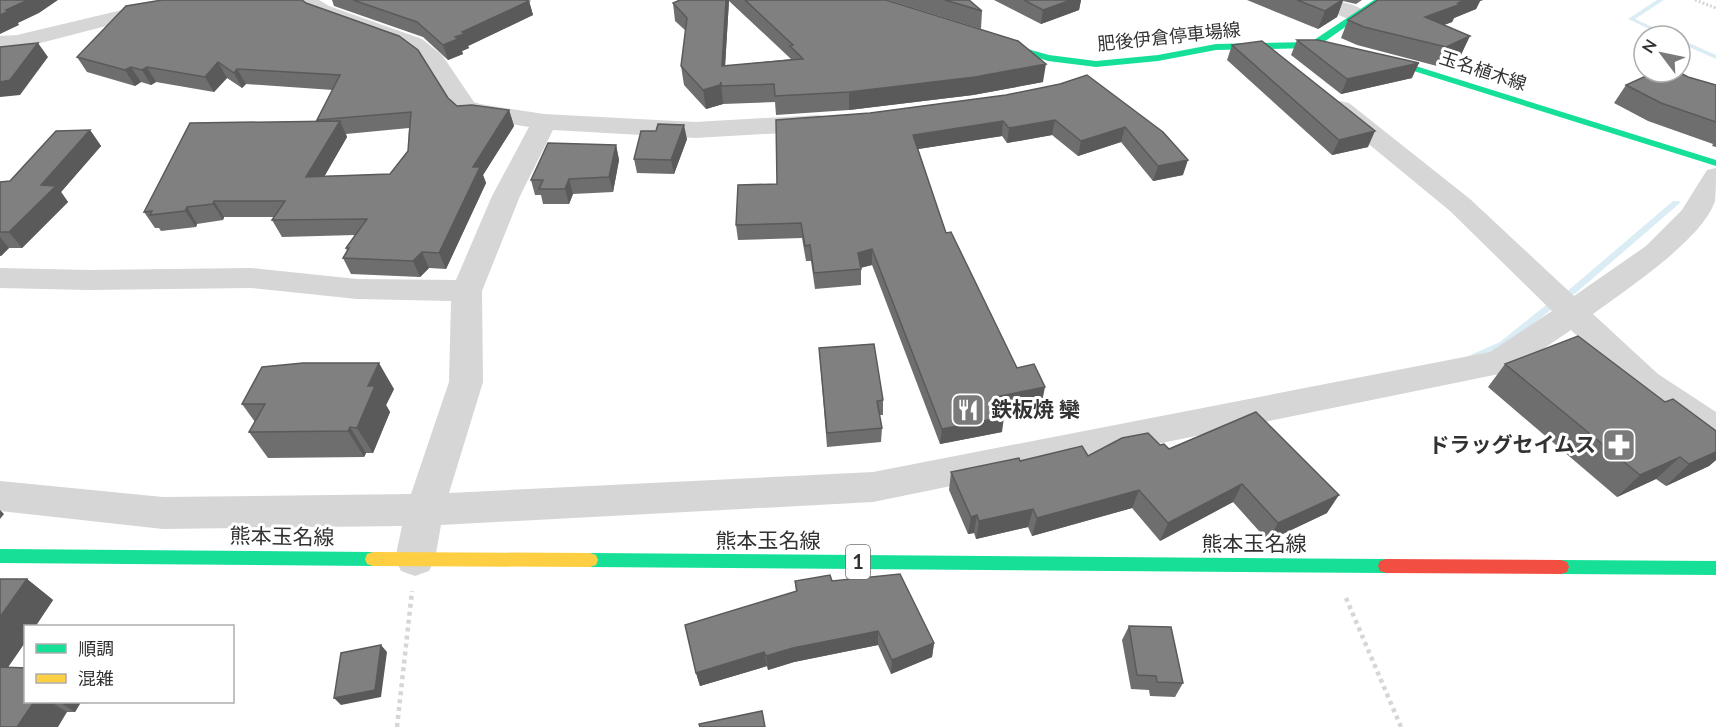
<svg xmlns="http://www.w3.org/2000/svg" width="1716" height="727" viewBox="0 0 1716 727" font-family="Lato,'Noto Sans JP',sans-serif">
<rect width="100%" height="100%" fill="#fff"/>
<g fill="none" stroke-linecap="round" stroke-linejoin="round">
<path fill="#dbedf4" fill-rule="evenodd" d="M1657,0H1664L1635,19L1672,36H1664L1628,19Z
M1680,39L1716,55V59L1680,43Z
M1673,201H1679L1680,203L1570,298H1564L1563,296L1564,294Z
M1554,300L1557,301L1558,303L1557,305L1506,346L1472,361H1466L1465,359L1466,357L1500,342L1551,301Z"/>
<path stroke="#d6d6d6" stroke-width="3" stroke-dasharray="2 2" stroke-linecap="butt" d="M1695,0L1716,8"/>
<path stroke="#d6d6d6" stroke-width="4.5" stroke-dasharray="4 4" stroke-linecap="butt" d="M1346,598L1401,727
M397,727L412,591"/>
<path fill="#d6d6d6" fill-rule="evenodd" d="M164,0H219L215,4L208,6L153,14L17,49L0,50V36L17,35Z
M294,0H319L329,6L422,39L442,55L474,102L480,104L544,114L695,122L819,115L828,118L832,123L828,128L819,131L695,138L553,130L520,196L482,291L483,382L449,493L873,472L1490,352L1552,311L1450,211L1331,113L1328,108L1331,103L1340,101L1349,103L1470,199L1574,296L1646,246L1682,210L1707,170L1716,168C1716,178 1716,192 1715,201C1702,240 1627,289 1593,314L1658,374L1716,412V444L1704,440L1634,392L1571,330L1511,371L1499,374L873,502L441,525L435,559L429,571L415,576L401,571L395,559L402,526L163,529L0,511V481L163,497L411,494L449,382L451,301L357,299L251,288L89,290L0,288V268L89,270L251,268L357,279L456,280L492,196L529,127L475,118L456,112L425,64L406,49L313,16Z
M1309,0C1327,0 1355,0 1367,14L1364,19L1356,20L1348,19L1313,4Z"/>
<path fill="#16e098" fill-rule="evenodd" d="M1374,0H1384L1321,44L1406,63L1716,160V166L1401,67L1313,48L1216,50L1158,61L1096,67L1048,61L987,42L992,39L1049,55L1096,61L1158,55L1216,44L1311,42Z
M0,549L373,552L379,554L381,559L379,564L373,566L0,563Z
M590,553L1386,559L1392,561L1394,566L1392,571L1386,573L590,567L584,565L582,560L584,555Z
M1561,560L1716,561V575L1561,574L1555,572L1553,567L1555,562Z"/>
<path fill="#ffcf43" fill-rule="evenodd" d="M373,552L590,553L596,555L598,560L596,565L590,567L373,566L367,564L365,559L367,554Z"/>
<path fill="#f24e42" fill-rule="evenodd" d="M1386,559L1561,560L1567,562L1569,567L1567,572L1561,574L1386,573L1380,571L1378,566L1380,561Z"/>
</g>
<path fill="#6e6e6e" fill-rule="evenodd" d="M332,0H526L529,1L533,15L468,46L469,48L462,51L463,54L448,60L423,37L334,6Z
M680,0H886L1043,82L973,95L849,110L776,115L775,102L723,104V101V104L706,109L684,85L681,66L686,31L675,21L673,3ZM729,1L791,59L725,66Z
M888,0H969L982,11L981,29Z
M994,0H1081L1079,10L1041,24Z
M1247,0H1362L1356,4L1343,1L1337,17L1318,29Z
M1378,0H1483L1480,1L1476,9L1454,18L1452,22L1444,25L1461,55L1437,66L1357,45L1341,38L1348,20Z
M306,3L448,98L457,106L509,110L514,126L483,175L486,183L446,269L429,268L420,277L351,274L343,258L347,251L346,248L355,235L282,237L272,220L274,217H224L223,220L197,224L196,227L161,231L159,228H155L144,212L318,122L317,120L333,90L246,84L242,88L227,78L214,92L156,82L151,85L141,82L135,86L87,72L77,57ZM409,128L408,151L390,174L324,176L347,137L346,134Z
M1297,40L1412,78L1341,94L1291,55Z
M1232,45L1368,147L1332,155L1227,60Z
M1087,75L1183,175L1153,181L1121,142L1078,156L1052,135L1007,143L1002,136L918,149L946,233L1017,368L1042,402L1001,410L1002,432L940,444L872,265L861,268V285L815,289L811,261H806L802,238L738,240L736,225L777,184L870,113L1006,95L1060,84Z
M1688,77L1716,85V147L1712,146L1713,144L1648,121L1614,103L1626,85Z
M90,130L101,146L61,192L68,202L22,248H9L1,256H0V182L10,181Z
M687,139L674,174L637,173L634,159Z
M616,145L619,160L613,192L573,194L569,204H543L541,195H535L531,180Z
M819,348L883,400V415H879L882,428L881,442L827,447Z
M1505,364L1665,402L1716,431V460L1709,466L1666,486L1656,479L1617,497L1488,387Z
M394,389L386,405L390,412L373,453H366L364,457L268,458L249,432L255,422L242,404Z
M1160,445L1327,513L1268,541L1233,502L1160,541L1132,508L1032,536L1028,527L976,539L974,533L968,534L949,490L951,472L1020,461L1088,456Z
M0,579H27L53,600L35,627H26V641L8,667L26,702H81L75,712H67L0,727Z
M795,581H832L934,643L932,657L891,674L878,645L794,662L768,670L767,666L700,686L696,673L796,592Z
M1129,626L1183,683L1175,697L1150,696L1149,690L1131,689L1122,640Z"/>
<path fill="#5a5a5a" d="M28,0H58L39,13L18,23L19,25L0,34V15L6,10Z
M726,0H729L724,84L722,66Z
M1071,0H1081L1079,10L1041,24L1043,10Z
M1342,0H1343L1337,17L1318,29L1325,11Z
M1464,0H1483L1480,1L1476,9L1454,18L1452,22L1417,35L1425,17Z
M529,1L533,15L468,46L469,48L462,51L463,54L448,60L443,45L462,32Z
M1470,36L1461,55L1437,66L1446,47Z
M38,43L48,57L20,95L0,97V82Z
M218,62L227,78L214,92L205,77Z
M1419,63L1412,78L1341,94L1347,79Z
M1046,64L1043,82L973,95L849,110V92Z
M131,67L141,82L135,86L125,70Z
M147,67L156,82L151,85L142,70Z
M237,69L246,84L242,88L234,73Z
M721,82L723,104L706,109L703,90Z
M509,110L514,126L483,175L486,183L446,269L439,253L473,167Z
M1055,120L1052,135L1007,143L1009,128Z
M340,121L347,137L315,193L306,177Z
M1003,121L1002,136L912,150L913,135Z
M684,125L687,139L674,174L671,160Z
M1125,127L1121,142L1078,156L1081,141Z
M90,130L101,146L61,192L68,202L22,248L9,232L41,185Z
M1375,131L1368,147L1332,155L1339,140Z
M616,145L619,160L613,192L609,177Z
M1188,160L1183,175L1153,181L1158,166Z
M569,179L573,194L569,204L565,189Z
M214,201L224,217L223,220L213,204Z
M187,207L197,224L196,227L185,211Z
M0,237L9,248L1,256L0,254Z
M872,249V265L858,268V253Z
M422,252L429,268L420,277L413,261Z
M379,363L394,389L386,405L390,412L373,453L357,428L368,386Z
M1045,387L1042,402L993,412L995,397Z
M1004,417L1002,432L940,444L942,429Z
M350,427L366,453L364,457L348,431Z
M1716,452V460L1709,466L1666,486L1689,464Z
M1680,457L1656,479L1617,497L1640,475Z
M1242,484L1233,502L1160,541L1168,523Z
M1139,490L1132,508L1032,536L1037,518Z
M1339,495L1327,513L1268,541L1278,523Z
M1033,509L1028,527L976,539L979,521Z
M0,510L4,514L0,519Z
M977,515L974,533L968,534L971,517Z
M27,579L53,600L35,627H26V641L0,679V617Z
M878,631V645L794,662L768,670L766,656L793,648Z
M934,643L932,657L891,674L892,660Z
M381,645L387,652L381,697L341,705L334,698Z
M764,652L767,666L700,686L696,673Z
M34,702H51L67,712L58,727H17Z
M59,702H81L75,712Z"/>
<path fill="#808080" stroke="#5a5a5a" stroke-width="1.5" d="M0,0H28L6,10L9,11L0,15Z
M162,0H302L306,3L399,36L418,50L448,98L457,106L472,105L509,110L473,167H480L439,253L422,252L413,261L343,258L349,248H346L367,219L272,220L285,201H214L213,204L187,207L185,211L150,215L152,211L144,212L190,123L340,121L306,177L390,174L408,151L411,112L317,120L340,75L237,69L234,73L218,62L205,77L147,67L142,70L131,67L125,70L77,57L126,6Z
M353,0H526L529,1L462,32L464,34L455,37L458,39L443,45L417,22Z
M680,0H726L722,66L803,59L790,46L793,45L745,0H886L1018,41L1046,64L975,77L849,92L775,96L774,84L721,86V82L720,85L703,90L681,66L687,18L673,3Z
M945,0H969L982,11Z
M1024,0H1071L1043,10Z
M1297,0H1342L1325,11Z
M1378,0H1464L1458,3L1461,4L1425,17L1470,36L1446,47L1364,27L1348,20Z
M1297,40H1318L1419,63L1347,79Z
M1262,41L1375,131L1339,140L1232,45Z
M38,43L10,80L0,82V47Z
M1655,72H1679L1688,77L1716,85V122L1661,103L1626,85Z
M1087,75L1163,132L1188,160L1158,166L1125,127L1081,141L1055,120L1009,128L1003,121L913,135L946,233L951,232L1017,368L1034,364L1045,387L995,397L1004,417L942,429L872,249L858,253L861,269L814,273L810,245L805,246L801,223L736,225L738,185L777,184L776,120L870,113L1006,95L1060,84Z
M658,124L684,125L671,160L634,159L641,131H656Z
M90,130L41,185L56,186L9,232H0V182L10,181L56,131Z
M548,143L616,145L609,177L569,179L565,189H539L543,180H531Z
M1578,336L1665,402L1673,399L1716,431V452L1689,464L1680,457L1640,475L1505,364Z
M874,344L883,400L877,401L882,428L827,433L819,348Z
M303,363H379L368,386H375L357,428L350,427L348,431L249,432L265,404H242L262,367Z
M1256,412L1339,495L1278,523L1242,484L1168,523L1139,490L1037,518L1033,509L979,521L977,515L971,517L951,472L1019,458L1020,461L1082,446L1088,456L1122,438L1148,433L1160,445L1164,444L1169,449Z
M900,574L934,643L892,660L878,631L793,648L766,656L764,652L696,673L685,625L797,591L795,581L830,575L832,581Z
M0,579H27L0,617Z
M1129,626L1171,627L1183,683L1157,682L1156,676L1137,675Z
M381,645L375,690L334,698L341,653Z
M0,667L26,668V702H34L17,727H0Z
M762,711L765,727H700L699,724Z"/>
<defs>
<symbol id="restaurant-square" viewBox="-11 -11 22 22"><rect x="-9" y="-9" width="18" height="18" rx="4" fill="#7a7a7a" stroke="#fff"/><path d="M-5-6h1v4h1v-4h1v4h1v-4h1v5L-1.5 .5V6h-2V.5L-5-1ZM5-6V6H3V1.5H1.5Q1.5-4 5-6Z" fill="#fff"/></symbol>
<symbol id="pharmacy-square" viewBox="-11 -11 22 22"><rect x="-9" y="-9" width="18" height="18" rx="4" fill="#7a7a7a" stroke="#fff"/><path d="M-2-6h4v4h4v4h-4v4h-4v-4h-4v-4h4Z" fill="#fff"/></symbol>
</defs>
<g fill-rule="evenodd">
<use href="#restaurant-square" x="949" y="391" width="38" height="38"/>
<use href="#pharmacy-square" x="1600" y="426" width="38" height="38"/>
</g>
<g text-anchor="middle" stroke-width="6" stroke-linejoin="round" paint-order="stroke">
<g font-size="18" fill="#323232" stroke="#fff">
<text transform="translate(1169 37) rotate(-6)" y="6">肥後伊倉停車場線</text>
<text transform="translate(1483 71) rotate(18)" y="6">玉名植木線</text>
</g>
<rect fill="#fff" stroke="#707070" stroke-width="1.5" x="846" y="545" width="24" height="34" rx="4.5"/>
<g font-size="20" font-weight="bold" fill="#323232">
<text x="858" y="569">1</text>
</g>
<g font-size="21" font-weight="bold" fill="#323232" stroke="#fff" text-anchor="start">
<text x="991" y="417">鉄板焼 欒</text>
<text x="1596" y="452" text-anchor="end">ドラッグセイムス</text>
</g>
<g font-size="21" fill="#323232" stroke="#fff">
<text transform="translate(282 537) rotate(1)" y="7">熊本玉名線</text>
<text x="768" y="548">熊本玉名線</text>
<text x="1254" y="551">熊本玉名線</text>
</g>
</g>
<rect x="24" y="625" width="210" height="78" fill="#ffffff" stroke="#adadad" stroke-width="1.5"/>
<rect x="36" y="644" width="30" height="9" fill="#16e098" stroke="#adadad" stroke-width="1.5"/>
<text x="78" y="655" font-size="18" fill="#323232">順調</text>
<rect x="36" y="674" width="30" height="9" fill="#ffcf43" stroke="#adadad" stroke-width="1.5"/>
<text x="78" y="685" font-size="18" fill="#323232">混雑</text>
<g transform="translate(1662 54) rotate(302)"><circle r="28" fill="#ffffff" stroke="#adadad" stroke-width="1.5"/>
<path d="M0-4.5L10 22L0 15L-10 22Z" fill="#7a7a7a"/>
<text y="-9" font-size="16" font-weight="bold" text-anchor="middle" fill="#323232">N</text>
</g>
</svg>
